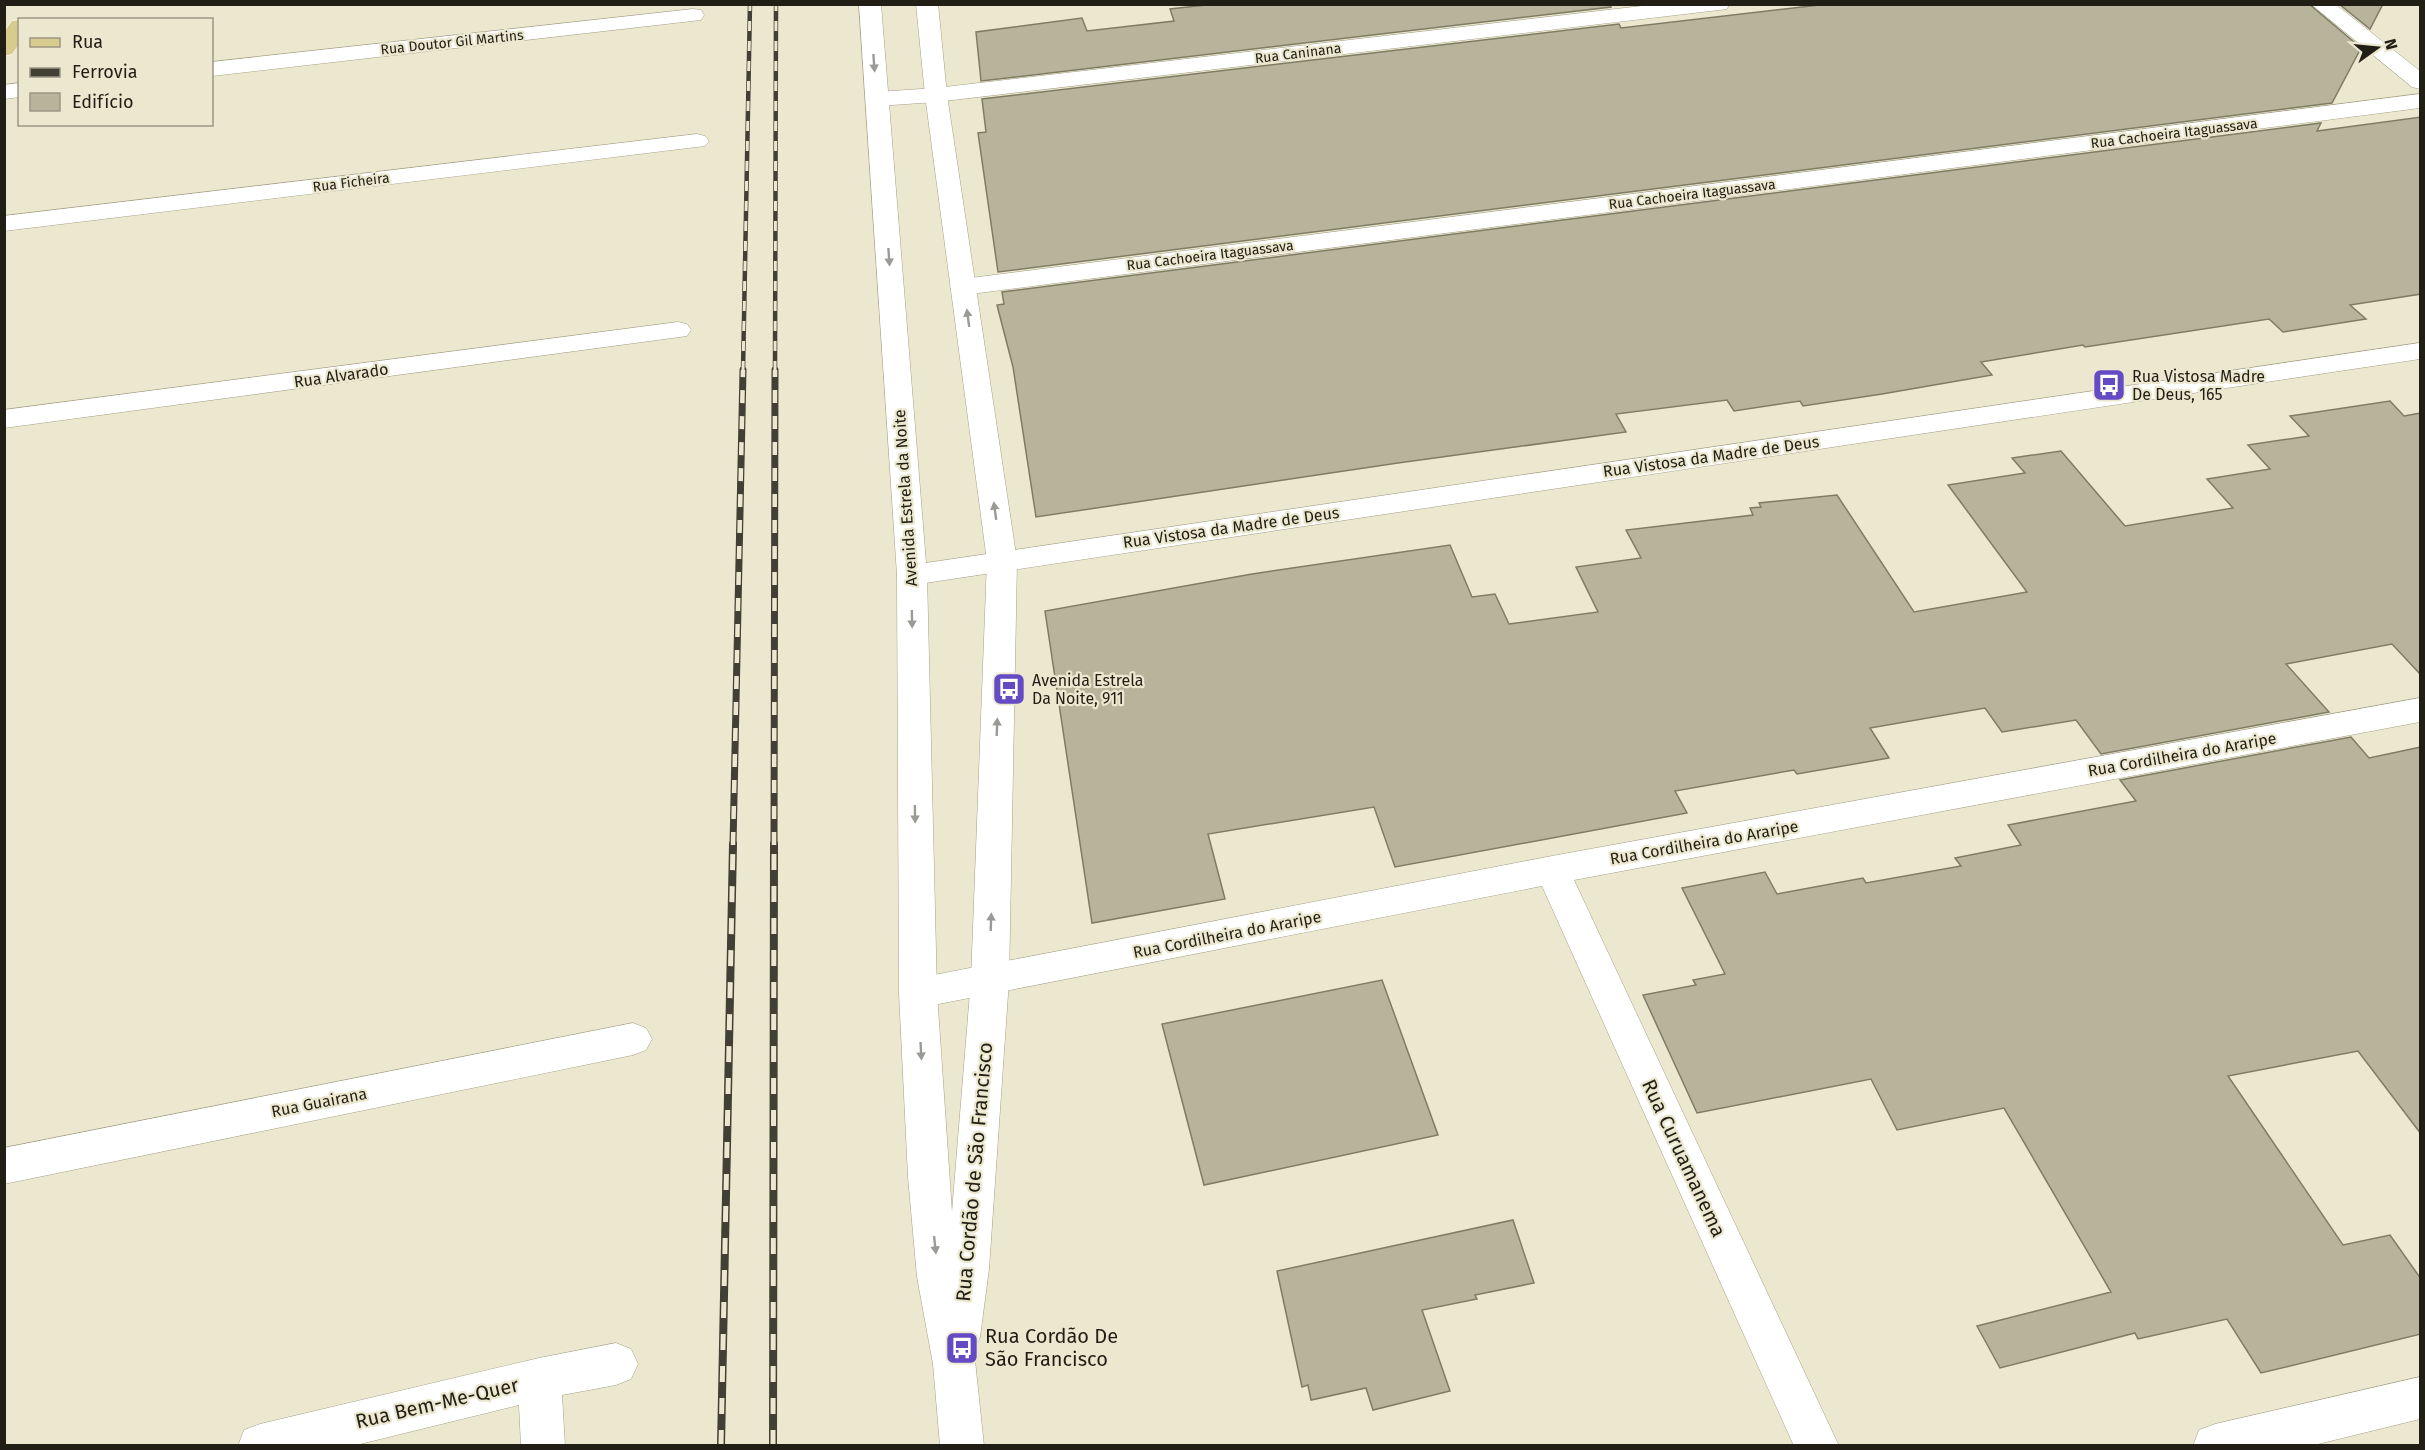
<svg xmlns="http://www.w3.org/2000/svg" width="2425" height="1450" viewBox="0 0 2425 1450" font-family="'Fira Sans',sans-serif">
<rect width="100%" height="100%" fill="#ece8cf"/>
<path fill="#b8b49c" stroke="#7f7c65" stroke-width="1.5" d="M1215,4H1610L1611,7L981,81L976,32L1082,18L1087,31L1174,21L1170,9Z
M1828,4H2309L2361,48L2332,103L998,272L978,133L986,132L982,99L1619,24L1621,28Z
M2339,4H2383L2370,29Z
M2421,117V294L2350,305L2366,319L2283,332L2269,319L2085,347L2083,345L1981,362L1992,375L1882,394L1803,406L1800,401L1734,411L1727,400L1616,414L1626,432L1398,463L1036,517L1013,367L997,305L1004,304L1002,292L2321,123L2317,131Z
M2390,401L2404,416L2421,413V675L2392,644L2286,664L2329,712L2101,754L2076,720L2002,732L1985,708L1870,728L1889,758L1797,774L1794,770L1675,791L1687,813L1395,867L1374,807L1208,834L1225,899L1092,923L1045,611L1252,574L1450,545L1472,597L1495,594L1509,624L1598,612L1576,567L1641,558L1626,530L1753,515L1750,508L1761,507L1759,503L1837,495L1914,612L2027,592L1948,485L2025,473L2012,458L2061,451L2125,526L2233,508L2207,479L2270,469L2248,445L2309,436L2290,416Z
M2351,737L2369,758L2421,747V1134L2358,1051L2228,1076L2343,1245L2390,1235L2421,1279V1334L2261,1373L2227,1319L2138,1339L2135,1333L2000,1368L1977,1326L2111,1292L2004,1108L1897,1130L1871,1079L1697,1113L1643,995L1696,985L1693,980L1725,974L1682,888L1765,872L1777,894L1863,878L1866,883L1961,866L1955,858L2021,845L2008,825L2136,801L2120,780Z
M1382,980L1438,1135L1204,1185L1162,1024Z
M1513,1220L1534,1283L1475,1295L1477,1299L1422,1310L1450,1391L1373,1410L1366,1388L1311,1400L1308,1385L1302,1387L1277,1271Z"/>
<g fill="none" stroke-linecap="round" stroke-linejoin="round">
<defs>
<path id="minor" d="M1659,4H1729L1727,9L1719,10L936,102L877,106L869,104L866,99L869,94L877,92L936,88Z
M2311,4H2335L2420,71V89L2412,87Z
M693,9L701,10L704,15L701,20L212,76V62Z
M20,83V97L4,99V85Z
M2420,94V108L963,295L954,293L950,287L954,281L963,279Z
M697,134L705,136L709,141L705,146L4,231V216Z
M678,322L687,324L691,330L687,336L4,428V410Z
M2420,343V359L912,585L901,582L897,575L901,568L912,565Z
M2420,698V722L1574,880L1839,1446H1794L1542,886L918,1008L905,1004L899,993L905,982L918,978L1552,856Z
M633,1023L646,1028L652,1039L646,1050L633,1055L4,1184V1148Z
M616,1343L631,1349L638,1364L631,1379L616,1385L562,1395L565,1446H521L519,1405L352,1446H238L244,1430L260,1424L539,1358Z
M2420,1377V1419L2310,1446H2193L2199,1430L2215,1424Z"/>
<path id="tertiary" d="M859,4H881L927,575L937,993L952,1212L971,980L987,561L925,95L916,4H938L947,95L1017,561L1009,980L989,1269L980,1337L974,1351L984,1446H940L933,1364L917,1277L908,1177L899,993L897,575Z"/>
<path id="primary" d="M20,20V43L12,54L4,56V32L12,21Z"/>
</defs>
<use href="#minor" stroke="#a4a088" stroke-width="1"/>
<use href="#tertiary" stroke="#a4a088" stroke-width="1"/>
<use href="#primary" stroke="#fff" stroke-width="1"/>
<use href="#minor" fill="#fff" fill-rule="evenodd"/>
<use href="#tertiary" fill="#fff" fill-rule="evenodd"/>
<use href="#primary" fill="#d7cc8d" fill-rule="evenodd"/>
<defs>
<path id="rail-far2" d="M743,371L750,4
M775,371L776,4"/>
<path id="rail-far1" d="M733,845L743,370
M774,845L775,370"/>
<path id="rail" d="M721,1446L733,844
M773,1446L774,844"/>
</defs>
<use href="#rail-far2" stroke="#423f34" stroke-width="4.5"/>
<use href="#rail-far1" stroke="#423f34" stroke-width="7"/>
<use href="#rail" stroke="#423f34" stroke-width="8"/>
<use href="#rail-far2" stroke="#ece8cf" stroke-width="3" stroke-dasharray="10" stroke-linecap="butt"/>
<use href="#rail-far1" stroke="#ece8cf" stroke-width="4.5" stroke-dasharray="13" stroke-linecap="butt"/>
<use href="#rail" stroke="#ece8cf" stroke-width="5" stroke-dasharray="16" stroke-linecap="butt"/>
</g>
<defs><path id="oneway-solid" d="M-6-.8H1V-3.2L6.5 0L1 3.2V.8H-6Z" transform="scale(1.5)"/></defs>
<g fill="#9b9a96">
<use href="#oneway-solid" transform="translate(874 63) rotate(86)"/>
<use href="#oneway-solid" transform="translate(889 257) rotate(86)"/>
<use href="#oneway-solid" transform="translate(968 318) rotate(-98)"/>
<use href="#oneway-solid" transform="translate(995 511) rotate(-98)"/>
<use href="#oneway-solid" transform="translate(912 619) rotate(89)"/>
<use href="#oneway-solid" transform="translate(997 727) rotate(-88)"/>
<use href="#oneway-solid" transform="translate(915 814) rotate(89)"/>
<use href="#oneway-solid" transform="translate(991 922) rotate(-88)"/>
<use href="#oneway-solid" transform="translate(921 1051) rotate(87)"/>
<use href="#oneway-solid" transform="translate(935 1245) rotate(84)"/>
</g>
<defs>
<symbol id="bus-square" viewBox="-11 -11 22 22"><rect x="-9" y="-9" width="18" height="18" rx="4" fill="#644ac3" stroke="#ece8cf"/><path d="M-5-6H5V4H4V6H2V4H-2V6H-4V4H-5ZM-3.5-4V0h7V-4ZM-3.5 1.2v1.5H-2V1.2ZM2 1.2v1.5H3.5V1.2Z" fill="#fff"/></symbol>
</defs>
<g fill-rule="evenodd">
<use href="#bus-square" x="2090" y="366" width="38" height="38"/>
<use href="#bus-square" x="990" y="670" width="38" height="38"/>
<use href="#bus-square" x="943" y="1329" width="38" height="38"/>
</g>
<g text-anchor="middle" stroke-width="4.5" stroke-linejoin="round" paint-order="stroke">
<g font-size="14" fill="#201e15" stroke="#ece8cf">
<text transform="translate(452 42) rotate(-6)" y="5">Rua Doutor Gil Martins</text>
<text transform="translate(1298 53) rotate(-7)" y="5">Rua Caninana</text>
<text transform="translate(2174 133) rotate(-7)" y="5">Rua Cachoeira Itaguassava</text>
<text transform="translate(351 182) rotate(-7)" y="5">Rua Ficheira</text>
<text transform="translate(1692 194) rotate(-7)" y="5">Rua Cachoeira Itaguassava</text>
<text transform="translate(1210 255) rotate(-7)" y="5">Rua Cachoeira Itaguassava</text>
</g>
<g font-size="16" fill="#201e15" stroke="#ece8cf">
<text transform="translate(341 375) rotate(-8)" y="6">Rua Alvarado</text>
<text transform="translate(1711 456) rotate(-8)" y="6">Rua Vistosa da Madre de Deus</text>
<text transform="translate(905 498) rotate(-94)" y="6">Avenida Estrela da Noite</text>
<text transform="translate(1231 527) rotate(-8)" y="6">Rua Vistosa da Madre de Deus</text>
<text transform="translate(2182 754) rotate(-10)" y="6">Rua Cordilheira do Araripe</text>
<text transform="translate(1704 842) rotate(-10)" y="6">Rua Cordilheira do Araripe</text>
<text transform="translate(1227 934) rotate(-11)" y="6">Rua Cordilheira do Araripe</text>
<text transform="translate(319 1102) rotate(-11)" y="6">Rua Guairana</text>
</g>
<g font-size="16" fill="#201e15" stroke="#ece8cf" text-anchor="start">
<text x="2132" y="382">Rua Vistosa Madre<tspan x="2132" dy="18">De Deus, 165</tspan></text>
<text x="1032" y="686">Avenida Estrela<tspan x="1032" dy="18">Da Noite, 911</tspan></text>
</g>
<g font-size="20" fill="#201e15" stroke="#ece8cf">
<text transform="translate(1684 1158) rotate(65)" y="7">Rua Curuamanema</text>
<text transform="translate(974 1172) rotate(-85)" y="7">Rua Cordão de São Francisco</text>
<text transform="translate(437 1403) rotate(-13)" y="7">Rua Bem-Me-Quer</text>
</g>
<g font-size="20" fill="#201e15" stroke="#ece8cf" text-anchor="start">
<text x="985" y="1343">Rua Cordão De<tspan x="985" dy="23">São Francisco</tspan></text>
</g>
</g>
<rect width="2425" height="1450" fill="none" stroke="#201e15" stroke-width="12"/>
<rect x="18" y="18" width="195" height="108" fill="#ece8cf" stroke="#9a9785" stroke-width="1.5"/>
<rect x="30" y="38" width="30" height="9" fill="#d7cc8d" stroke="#9a9785" stroke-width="1.5"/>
<text x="72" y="48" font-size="18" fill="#201e15">Rua</text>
<rect x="30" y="68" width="30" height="9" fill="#423f34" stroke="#9a9785" stroke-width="1.5"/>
<text x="72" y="78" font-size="18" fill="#201e15">Ferrovia</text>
<rect x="30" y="93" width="30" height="18" fill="#b8b49c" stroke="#9a9785" stroke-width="1.5"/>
<text x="72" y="108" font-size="18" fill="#201e15">Edifício</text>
<g transform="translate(2377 48) rotate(75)" stroke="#ece8cf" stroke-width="4.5" paint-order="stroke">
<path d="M0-4.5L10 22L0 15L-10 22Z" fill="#201e15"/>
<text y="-9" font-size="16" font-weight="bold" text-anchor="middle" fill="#201e15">N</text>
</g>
</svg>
